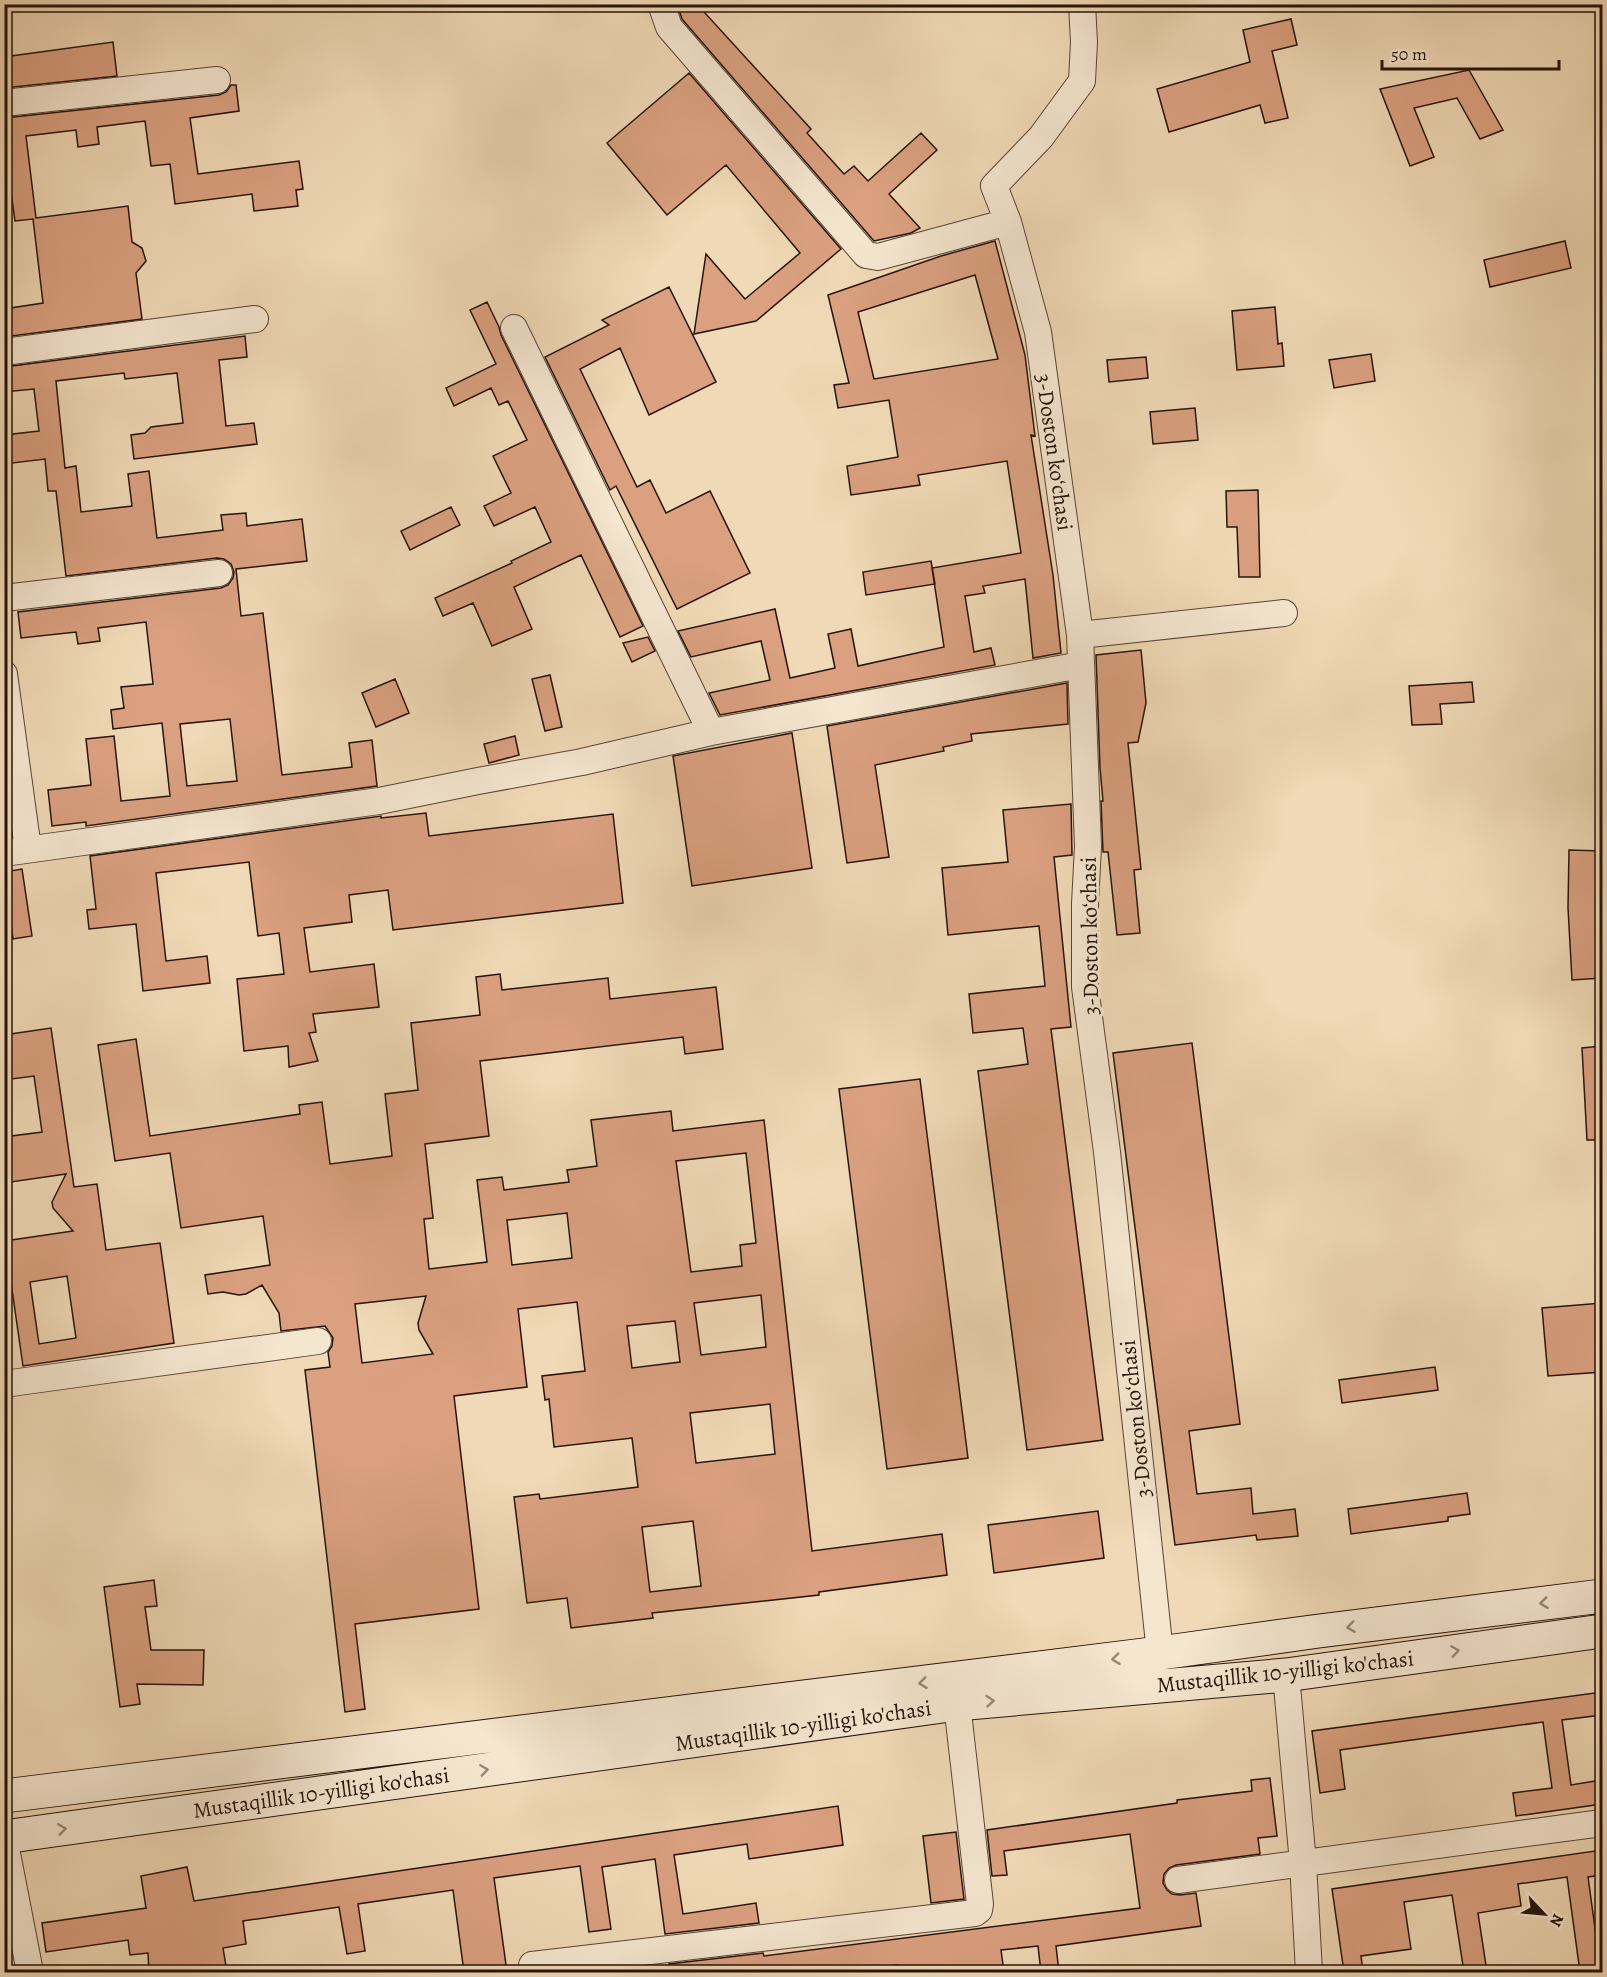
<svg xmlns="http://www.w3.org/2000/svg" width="1607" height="1977" viewBox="0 0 1607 1977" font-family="Alegreya,serif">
<rect width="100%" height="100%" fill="#f0d9b6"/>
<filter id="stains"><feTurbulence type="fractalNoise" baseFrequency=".00333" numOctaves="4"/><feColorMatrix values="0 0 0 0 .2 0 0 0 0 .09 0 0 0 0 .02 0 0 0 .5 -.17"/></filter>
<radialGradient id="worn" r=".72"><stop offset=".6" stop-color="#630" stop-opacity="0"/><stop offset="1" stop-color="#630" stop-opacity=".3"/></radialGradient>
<path fill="#daa080" stroke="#26130a" stroke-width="1.5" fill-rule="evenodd" d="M677,4H702L704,12L811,129L807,133L844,174L854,166L868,181L921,133L937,150L889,194L920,228L911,233L874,241L682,19Z
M1291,19L1297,45L1272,51L1288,118L1265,123L1260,105L1169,132L1157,89L1250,62L1243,30Z
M113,42L117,76L4,88V57Z
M1469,70L1503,130L1480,139L1457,98L1414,108L1434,157L1410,166L1380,89Z
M689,73L841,249L756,321L694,334L706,254L745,299L800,253L726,165L667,215L607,143Z
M231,85H236L239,111L190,118L198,174L299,161L303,189L296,190L298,206L254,211L252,194L175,204L170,164L151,166L145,121L97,127L99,144L78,147L76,130L26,136L36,218L128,206L132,242L142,248L146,261L136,273L142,319L4,337V309L43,303L33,219L15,221L4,141V118L219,95L226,92Z
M995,241L1025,355L1035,436L1031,435L1053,575L1061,653L1033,658L1025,579L983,586L985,593L965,596L974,652L991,648L995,665L720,715L709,693L770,680L761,641L691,657L678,631L775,609L790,678L835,668L828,634L851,629L858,666L944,647L932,568L1021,553L1007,461L918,475L920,485L851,495L847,466L898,457L889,400L838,408L834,385L849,383L828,295L941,256ZM975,275L998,359L874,379L858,312Z
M1565,241L1571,268L1490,287L1484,260Z
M669,287L716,382L649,415L620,348L580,369L637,487L650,480L666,513L710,491L750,573L677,609L616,486L610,490L545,357L609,325L602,320Z
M487,302L499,327L501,335L643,626L620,637L581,555L514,587L532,629L492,646L473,603L443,616L435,598L512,563L511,561L551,542L535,507L494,526L484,506L511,493L493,456L527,440L508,401L499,405L491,388L454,406L446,388L496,364L470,310Z
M1275,307L1278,344L1282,343L1284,366L1237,370L1232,311Z
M245,336L247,357L219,360L226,426L254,423L257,444L134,459L131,435L145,433L151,427L183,423L177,373L125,379L124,373L56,381L65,468L76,466L81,512L132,506L128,474L149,471L157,538L223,530L221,515L246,513L247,526L302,519L307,561L236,569L241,616L263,613L282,775L352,767L349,743L372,740L377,786L86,826V822L52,826L48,790L91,785L86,739L114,736L121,801L170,796L162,723L113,729L111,710L124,708L121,687L153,684L146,622L98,628L100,641L78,644L76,632L21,638L18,612L221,588L228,585L233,578L234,572L231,564L224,559L217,558L66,576L56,491H48L45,459L4,464V435L39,431L34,389L4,392V367ZM230,719L237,781L187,786L180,724Z
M1371,354L1375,381L1334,388L1329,360Z
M1146,357L1148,378L1109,382L1107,360Z
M1195,408L1198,440L1153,444L1150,412Z
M1258,490L1260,577H1239L1237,527H1227L1226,491Z
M451,507L460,525L410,550L401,531Z
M931,561L935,584L866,595L863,572Z
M648,637L655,651L632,662L623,643Z
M1141,650L1146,703L1138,742L1128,743L1141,869L1134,870L1140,933L1117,935L1108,852H1103L1101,801H1103L1100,768L1096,655Z
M550,675L562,727L545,731L532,679Z
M395,679L409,713L376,727L362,693Z
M1472,682L1474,702L1440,704L1442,724L1412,725L1409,686Z
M1067,683L1068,724L971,734L972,741L943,747L944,751L875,765L889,857L847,863L827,726Z
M792,733L812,868L692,886L673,756Z
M515,736L519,755L489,763L484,744Z
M1071,804L1072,855L1054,857L1071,1027L1051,1029L1103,1440L1027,1450L978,1071L1028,1064L1023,1028L973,1033L969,994L1045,986L1039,926L948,935L942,868L1008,862L1003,810Z
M426,813L429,836L613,814L623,903L393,930L388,890L349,895L352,922L304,928L310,972L374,964L379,1007L313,1014L316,1032L309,1033L318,1061L289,1067L288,1046L244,1051L237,979L284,974L279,933L258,936L249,862L156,873L166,961L207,956L210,983L143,991L136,924L89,929L87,910L96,909L90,856L381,816V818Z
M1569,850L1602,851V978L1572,980L1568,908Z
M22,869L32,936L13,939L4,872Z
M500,974L502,990L608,978L610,999L716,987L723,1049L685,1054L683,1037L480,1061L489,1136L425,1144L433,1218L424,1219L429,1269L487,1262L477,1180L502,1177L504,1190L569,1182L567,1170L597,1166L591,1120L671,1111L673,1131L764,1120L812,1551L942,1534L947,1575L819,1592V1595L652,1613L653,1618L571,1628L567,1598L527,1603L514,1497L539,1494L540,1499L638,1487L632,1438L554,1447L549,1399L545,1400L542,1376L585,1371L577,1302L518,1309L527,1387L454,1396L479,1609L355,1624L365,1709L345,1712L305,1370L330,1367L328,1352L332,1346L333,1338L325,1326L281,1331L279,1313L262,1285L246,1294L239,1295L223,1292L208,1294L205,1275L270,1265L263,1216L181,1228L170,1153L115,1161L98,1045L136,1039L150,1136L300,1114L299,1105L322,1102L330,1164L392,1156L385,1094L418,1090L411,1023L480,1015L476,977ZM746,1153L756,1243L740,1245L742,1266L691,1272L676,1161ZM567,1213L572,1258L512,1265L507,1220ZM761,1295L766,1347L701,1355L694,1303ZM426,1296L418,1323L419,1330L433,1354L362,1363L355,1304ZM675,1321L680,1362L632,1368L627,1326ZM770,1404L775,1454L696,1463L690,1413ZM693,1521L701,1586L650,1592L642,1527Z
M51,1028L74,1187L97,1184L106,1250L160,1243L174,1343L23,1366L5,1241L73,1231L53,1208L52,1202L66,1174L4,1183V1137L42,1132L34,1076L4,1080V1035ZM67,1276L76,1338L39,1344L30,1282Z
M1192,1043L1240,1424L1189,1431L1197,1494L1251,1488L1253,1514L1295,1509L1298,1536L1257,1540L1256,1535L1175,1545L1113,1053Z
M1602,1046V1140H1587L1582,1048Z
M920,1079L968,1458L887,1469L839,1089Z
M1602,1303V1372L1548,1376L1542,1308Z
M1435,1367L1438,1390L1342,1403L1339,1380Z
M1467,1493L1470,1514L1448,1517V1521L1351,1534L1348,1509Z
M1098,1511L1104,1558L994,1573L988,1525Z
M154,1580L157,1606L145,1607L151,1650H204L203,1685L137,1684L140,1704L120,1707L104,1587Z
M1602,1692V1715L1562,1720L1571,1785L1602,1780V1804L1516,1816L1513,1793L1552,1788L1543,1722L1340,1750L1345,1789L1320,1793L1312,1731Z
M1270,1778L1277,1836L1258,1838L1260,1854L1176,1865L1169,1868L1164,1874L1163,1883L1167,1890L1172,1894L1180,1895L1196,1893L1201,1926L1056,1946L1059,1972H1041L1038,1946L1001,1950L1004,1972H898L897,1965L843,1972H670L669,1964L763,1953L764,1956L1140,1908L1130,1834L1004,1851L1007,1875L992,1876L987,1830L1177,1803V1800L1252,1791L1251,1780Z
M838,1806L843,1845L749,1859L747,1844L674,1855L683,1914L756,1903L759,1923L665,1934L655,1859L602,1867L611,1929L589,1932L580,1866L494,1878L507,1972H464L453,1890L358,1904L365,1951L347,1954L339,1907L243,1921L246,1944L223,1948L227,1972H149L148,1953L130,1955L128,1940L46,1952L42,1923L146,1908L141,1876L187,1867L194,1901Z
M956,1832L964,1899L931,1903L923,1836Z
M1602,1850V1875L1588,1877L1601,1972H1580L1567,1877L1518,1884L1521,1906L1478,1913L1487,1972H1464L1452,1895L1404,1902L1411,1949L1361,1956L1363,1972H1344L1332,1889Z"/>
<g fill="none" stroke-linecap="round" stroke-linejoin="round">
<defs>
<path id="street" d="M661,4L669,27L866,255L878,257L1008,222
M1082,4L1084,42L1082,81L1041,137L994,186L1008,222L1038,332L1080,635L1088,846L1085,904V987L1107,1152L1160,1653
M4,103L217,80
M514,328L711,732
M4,352L255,319
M4,598L219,573
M1080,635L1284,613
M4,674L28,849
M4,853L379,801L478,781L582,762L711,732L1081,665
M4,1384L318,1341
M1286,1675L1303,1863L1309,1972
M4,1838L30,1972
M1178,1880L1602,1823
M532,1965L975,1913L979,1910L980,1904L957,1704"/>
<path id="secondary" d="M4,1796L1160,1653L1319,1631L1602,1596
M4,1837L957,1704L1286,1675L1602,1631"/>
</defs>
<use href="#street" stroke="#584435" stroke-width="28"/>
<use href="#secondary" stroke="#26130a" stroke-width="35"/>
<use href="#street" stroke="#f5e6d0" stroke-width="26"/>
<use href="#secondary" stroke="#f5e6d0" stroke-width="33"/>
</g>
<defs><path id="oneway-chevron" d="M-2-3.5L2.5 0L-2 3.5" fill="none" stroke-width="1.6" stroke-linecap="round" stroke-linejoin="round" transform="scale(1.5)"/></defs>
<g stroke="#988777">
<use href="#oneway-chevron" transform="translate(1544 1603) rotate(173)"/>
<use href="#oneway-chevron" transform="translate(1351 1627) rotate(173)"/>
<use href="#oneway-chevron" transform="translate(1455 1651) rotate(-8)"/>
<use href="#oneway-chevron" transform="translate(1116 1659) rotate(173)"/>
<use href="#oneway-chevron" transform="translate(923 1683) rotate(173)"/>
<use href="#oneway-chevron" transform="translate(990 1701) rotate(-5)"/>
<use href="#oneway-chevron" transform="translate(484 1770) rotate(-8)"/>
<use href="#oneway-chevron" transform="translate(62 1829) rotate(-8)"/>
</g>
<g text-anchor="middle" stroke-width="6" stroke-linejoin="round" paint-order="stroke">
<g font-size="22" fill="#26130a" stroke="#f5e6d0">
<text transform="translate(1055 452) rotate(82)" y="8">3-Doston koʻchasi</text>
<text transform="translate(1089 936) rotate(-91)" y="8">3-Doston koʻchasi</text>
<text transform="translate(1135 1419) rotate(-96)" y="8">3-Doston koʻchasi</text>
<text transform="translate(1285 1671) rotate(-6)" y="8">Mustaqillik 10-yilligi ko'chasi</text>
<text transform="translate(803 1725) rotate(-8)" y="8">Mustaqillik 10-yilligi ko'chasi</text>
<text transform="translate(321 1792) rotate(-8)" y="8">Mustaqillik 10-yilligi ko'chasi</text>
</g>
</g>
<rect width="1607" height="1977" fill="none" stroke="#f0d9b6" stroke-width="24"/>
<rect x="6" y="6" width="1595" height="1965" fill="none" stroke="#26130a" stroke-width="3"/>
<rect x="12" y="12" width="1583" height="1953" fill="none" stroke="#26130a" stroke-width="1.5"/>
<g transform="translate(1544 1914) rotate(116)" stroke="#f5e6d0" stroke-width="4.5" paint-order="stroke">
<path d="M0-4.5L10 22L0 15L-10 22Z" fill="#26130a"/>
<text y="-9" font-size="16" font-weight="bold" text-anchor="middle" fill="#26130a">N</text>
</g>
<path d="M1382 60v9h177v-9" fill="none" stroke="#26130a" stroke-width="3"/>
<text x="1391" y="60" font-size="18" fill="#26130a" stroke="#f5e6d0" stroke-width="4.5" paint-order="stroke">50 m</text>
<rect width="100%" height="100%" filter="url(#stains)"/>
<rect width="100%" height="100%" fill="url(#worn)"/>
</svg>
